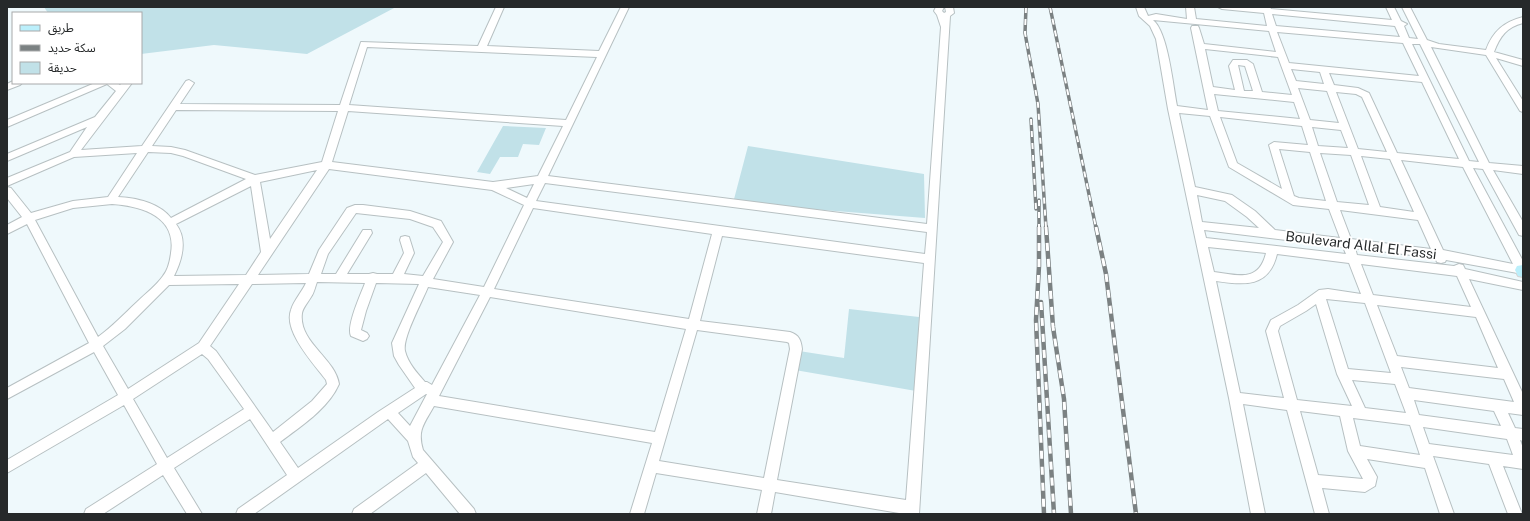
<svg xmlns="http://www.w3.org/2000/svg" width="1530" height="521" viewBox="0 0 1530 521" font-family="'Public Sans','Noto Sans Arabic',sans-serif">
<rect width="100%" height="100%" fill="#eff9fc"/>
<path fill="#c1e1e8" d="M44,7H396L307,54L214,45L141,54V13H48Z
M503,126L546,128L539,145L523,144L518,157H500L490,174L477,172Z
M748,146L924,174L925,218L733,203Z
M849,309L919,317L916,391L795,370L799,351L844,358Z"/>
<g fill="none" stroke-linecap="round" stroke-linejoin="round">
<defs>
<path id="minor" d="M496,7H504L487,46L599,51L621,7H629L548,176L927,224L941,27L937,15L934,11L936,7H944L942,11L944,13L946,12L945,7H953L954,13L950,16L919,514H905L775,492L771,514H757L762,490L656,473L644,514H630L652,443L434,406C424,424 417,430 423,450L474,509L476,514H460L426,473L370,514H352L354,509L418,463L413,457L408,441L388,419L254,514H236L238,509L287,475L250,419L174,468L202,514H187L163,475L103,514H84L86,509L157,464L124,405L7,473V460L118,395L94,352L7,399V388L89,343L27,224L7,234V225L22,217L7,198V187L11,188L31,213L73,201L108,197L137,153L74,157L7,186V178L70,152L87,127L7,161V154L95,117L116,91L107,84L7,127V120L95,83H117L120,85L122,83H132L81,150L142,146L186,81L189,80L194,83L180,104L340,105L361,42L478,46ZM367,47L597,57L566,120L349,105ZM176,110L338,111L322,162L255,175L185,150L171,147L152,146ZM348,111L563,126L538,176L493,182L332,162ZM148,152L171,153L183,156L246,179L171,218C159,203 137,198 118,197ZM329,169L492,190L524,205L484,287L433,279L453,242L441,221L410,211L363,205H355L347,208L319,250L309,274L258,275ZM317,170L270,239L260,182ZM545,183L927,232L925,254L536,201ZM534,184L527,198L506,188ZM251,186L261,252L246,275L174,276C182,260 188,240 176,224ZM112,204C141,206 177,216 171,253C170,261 168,270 163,276C156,286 146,293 137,302C124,314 112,327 98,337L35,220L73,208ZM533,208L712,234L689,319L494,289ZM356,213L410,219L433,227L443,242L423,276L404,274L414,253L409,237L405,236L401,237L400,240L404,253L393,274H377L373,273L369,274H347L372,233L371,230H363L336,274H321L328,254ZM722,236L924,263L906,500L777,480L802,349C801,340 799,335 790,332L700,321ZM317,282L365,283C361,294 346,326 351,336L363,341L367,339L369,336L367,333L361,330L366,311L376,283L419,284L392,343L394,356L399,365L415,388L378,412L298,468L280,442C301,426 328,409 339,384C335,358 298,342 302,313C303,308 308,302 311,297C314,293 315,287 317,282ZM306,283C302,292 294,300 291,310C283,331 314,364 326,380L327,384L312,401L273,432L216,351L210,346L252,284ZM239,284L199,343L128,389L103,346L125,329L169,285ZM428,287L480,295L432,385L427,382H425C417,373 408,363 405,351C402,338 423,300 428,287ZM490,297L686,329L655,432L439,396ZM697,330L787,342L789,343L790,349L764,478L659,461ZM202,354L208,359L244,409L167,458L133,399ZM426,394H427L410,426L398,413Z
M1136,7H1144L1148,16L1156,14L1187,19L1186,7H1194L1196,19L1267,26L1264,13L1222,9L1218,7L1262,8V7H1270L1271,9L1392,20L1386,7H1394L1401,21L1407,24L1404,26L1409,38L1418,39L1402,7H1410L1427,40L1439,44L1486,50C1493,31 1504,22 1523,17V23C1507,27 1500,36 1494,52L1523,60V66L1496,58L1523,101V112L1520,111L1486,55L1431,47L1489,163L1523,166V174L1493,170L1523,222V236L1519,235L1483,169L1473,168L1523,261V274L1446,260L1445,262L1441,263L1437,262L1435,258L1355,248L1357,255L1454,266L1459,264L1463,265L1465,269L1523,282V290L1469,279L1523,394V415L1508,413L1515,428L1523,429V441L1520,440L1523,448V469L1503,466L1522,514H1508L1489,464L1433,456L1454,514H1440L1425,468L1367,459L1377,477L1375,486L1365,492L1322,488L1329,514H1315L1287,410L1243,404L1265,514H1251L1229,398L1168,109L1156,39L1150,26L1139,16ZM1272,14L1395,26L1400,37L1276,26ZM1153,20L1269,31L1276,52L1204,44L1199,28L1198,26H1192L1191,28L1208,110L1177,106C1173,86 1168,32 1153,20ZM1277,32L1403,43L1419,76L1289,63ZM1412,44H1420L1479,162L1469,161ZM1205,49L1278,57L1292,95L1262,92L1253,64L1247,60H1233L1229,66L1235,90L1213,87ZM1238,65L1245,66L1253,91H1244ZM1291,69L1320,72L1324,84L1296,81ZM1329,73L1422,82L1459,159L1397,153L1369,93L1358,88L1334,85ZM1298,88L1327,91L1339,123L1310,120ZM1336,92L1356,94L1362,97L1387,152L1358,149ZM1214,94L1294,102L1300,119L1218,111ZM1179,113L1210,116L1229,167L1293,205L1329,209L1340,238L1275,230L1255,211L1232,195L1195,187ZM1220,117L1302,126L1308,145L1274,142L1269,145L1282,189L1237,163ZM1312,127L1341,130L1348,148L1318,146ZM1279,149L1310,152L1326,201L1299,198L1294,196ZM1320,153L1351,155L1369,205L1337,202ZM1361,156L1390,159L1414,212L1380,207ZM1401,160L1463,167L1513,264L1443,250ZM1197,195L1225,201L1247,217L1259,228L1202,222ZM1340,210L1418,220L1431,249L1351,239ZM1204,230L1343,247L1346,254L1206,238ZM1208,247L1266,253C1259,283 1237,275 1214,272ZM1277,254L1349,263L1361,294L1328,289L1319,290L1298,305L1271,320L1266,331L1284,398L1240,393L1216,281C1244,285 1269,288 1277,254ZM1361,264L1457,276L1471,307L1373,295ZM1326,299L1365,303L1391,373L1348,369ZM1316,304L1337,374L1352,406L1297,400L1278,331L1280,326L1306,311ZM1377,305L1476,317L1498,368L1397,356ZM1401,367L1504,379L1514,402L1409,388ZM1352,380L1395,384L1406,413L1365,408ZM1414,400L1494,411L1501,426L1419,415ZM1300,411L1340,416L1348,451L1363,479L1318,475ZM1353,418L1410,425L1420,455L1360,446ZM1423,427L1507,439L1513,455L1429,444Z
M13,81V83H22L20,85L7,90V84Z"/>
<path id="major" d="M1523,265V277L1518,276L1515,270L1517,266Z"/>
</defs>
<use href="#minor" stroke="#b7c0c2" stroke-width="2"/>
<use href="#major" stroke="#d4d4d4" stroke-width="2"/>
<use href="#minor" fill="#fff" fill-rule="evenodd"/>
<use href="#major" fill="#bbeffb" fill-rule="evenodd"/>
<defs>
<path id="rail-far1" d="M1026,7L1025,33L1038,104L1046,228
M1050,7L1096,228
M1031,119L1036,209
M1039,200V228"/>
<path id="rail" d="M1039,227V266L1036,320L1044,514
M1046,227L1053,327L1064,399L1071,514
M1096,227L1106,274L1136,514
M1041,302L1054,514"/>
</defs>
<use href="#rail-far1" stroke="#7b8182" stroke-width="3.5"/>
<use href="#rail" stroke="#7b8182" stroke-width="4.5"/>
<use href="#rail-far1" stroke="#fff" stroke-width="2" stroke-dasharray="6" stroke-linecap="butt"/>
<use href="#rail" stroke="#fff" stroke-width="3" stroke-dasharray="8" stroke-linecap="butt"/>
</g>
<g text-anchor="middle" stroke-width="4" stroke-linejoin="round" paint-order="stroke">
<g font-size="14" fill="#26292a" stroke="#fff">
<text transform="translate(1361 245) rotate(7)" y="5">Boulevard Allal El Fassi</text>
</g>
</g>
<rect width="1530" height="521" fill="none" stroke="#26292a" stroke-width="16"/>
<rect x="12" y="12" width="130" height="72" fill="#ffffff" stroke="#a8a9aa"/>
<rect x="20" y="25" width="20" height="6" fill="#bbeffb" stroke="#a8a9aa"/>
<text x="48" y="32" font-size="12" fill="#26292a">طريق</text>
<rect x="20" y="45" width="20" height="6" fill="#7b8182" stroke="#a8a9aa"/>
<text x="48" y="52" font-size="12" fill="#26292a">سكة حديد</text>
<rect x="20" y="62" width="20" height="12" fill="#c1e1e8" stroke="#a8a9aa"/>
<text x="48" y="72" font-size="12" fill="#26292a">حديقة</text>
</svg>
